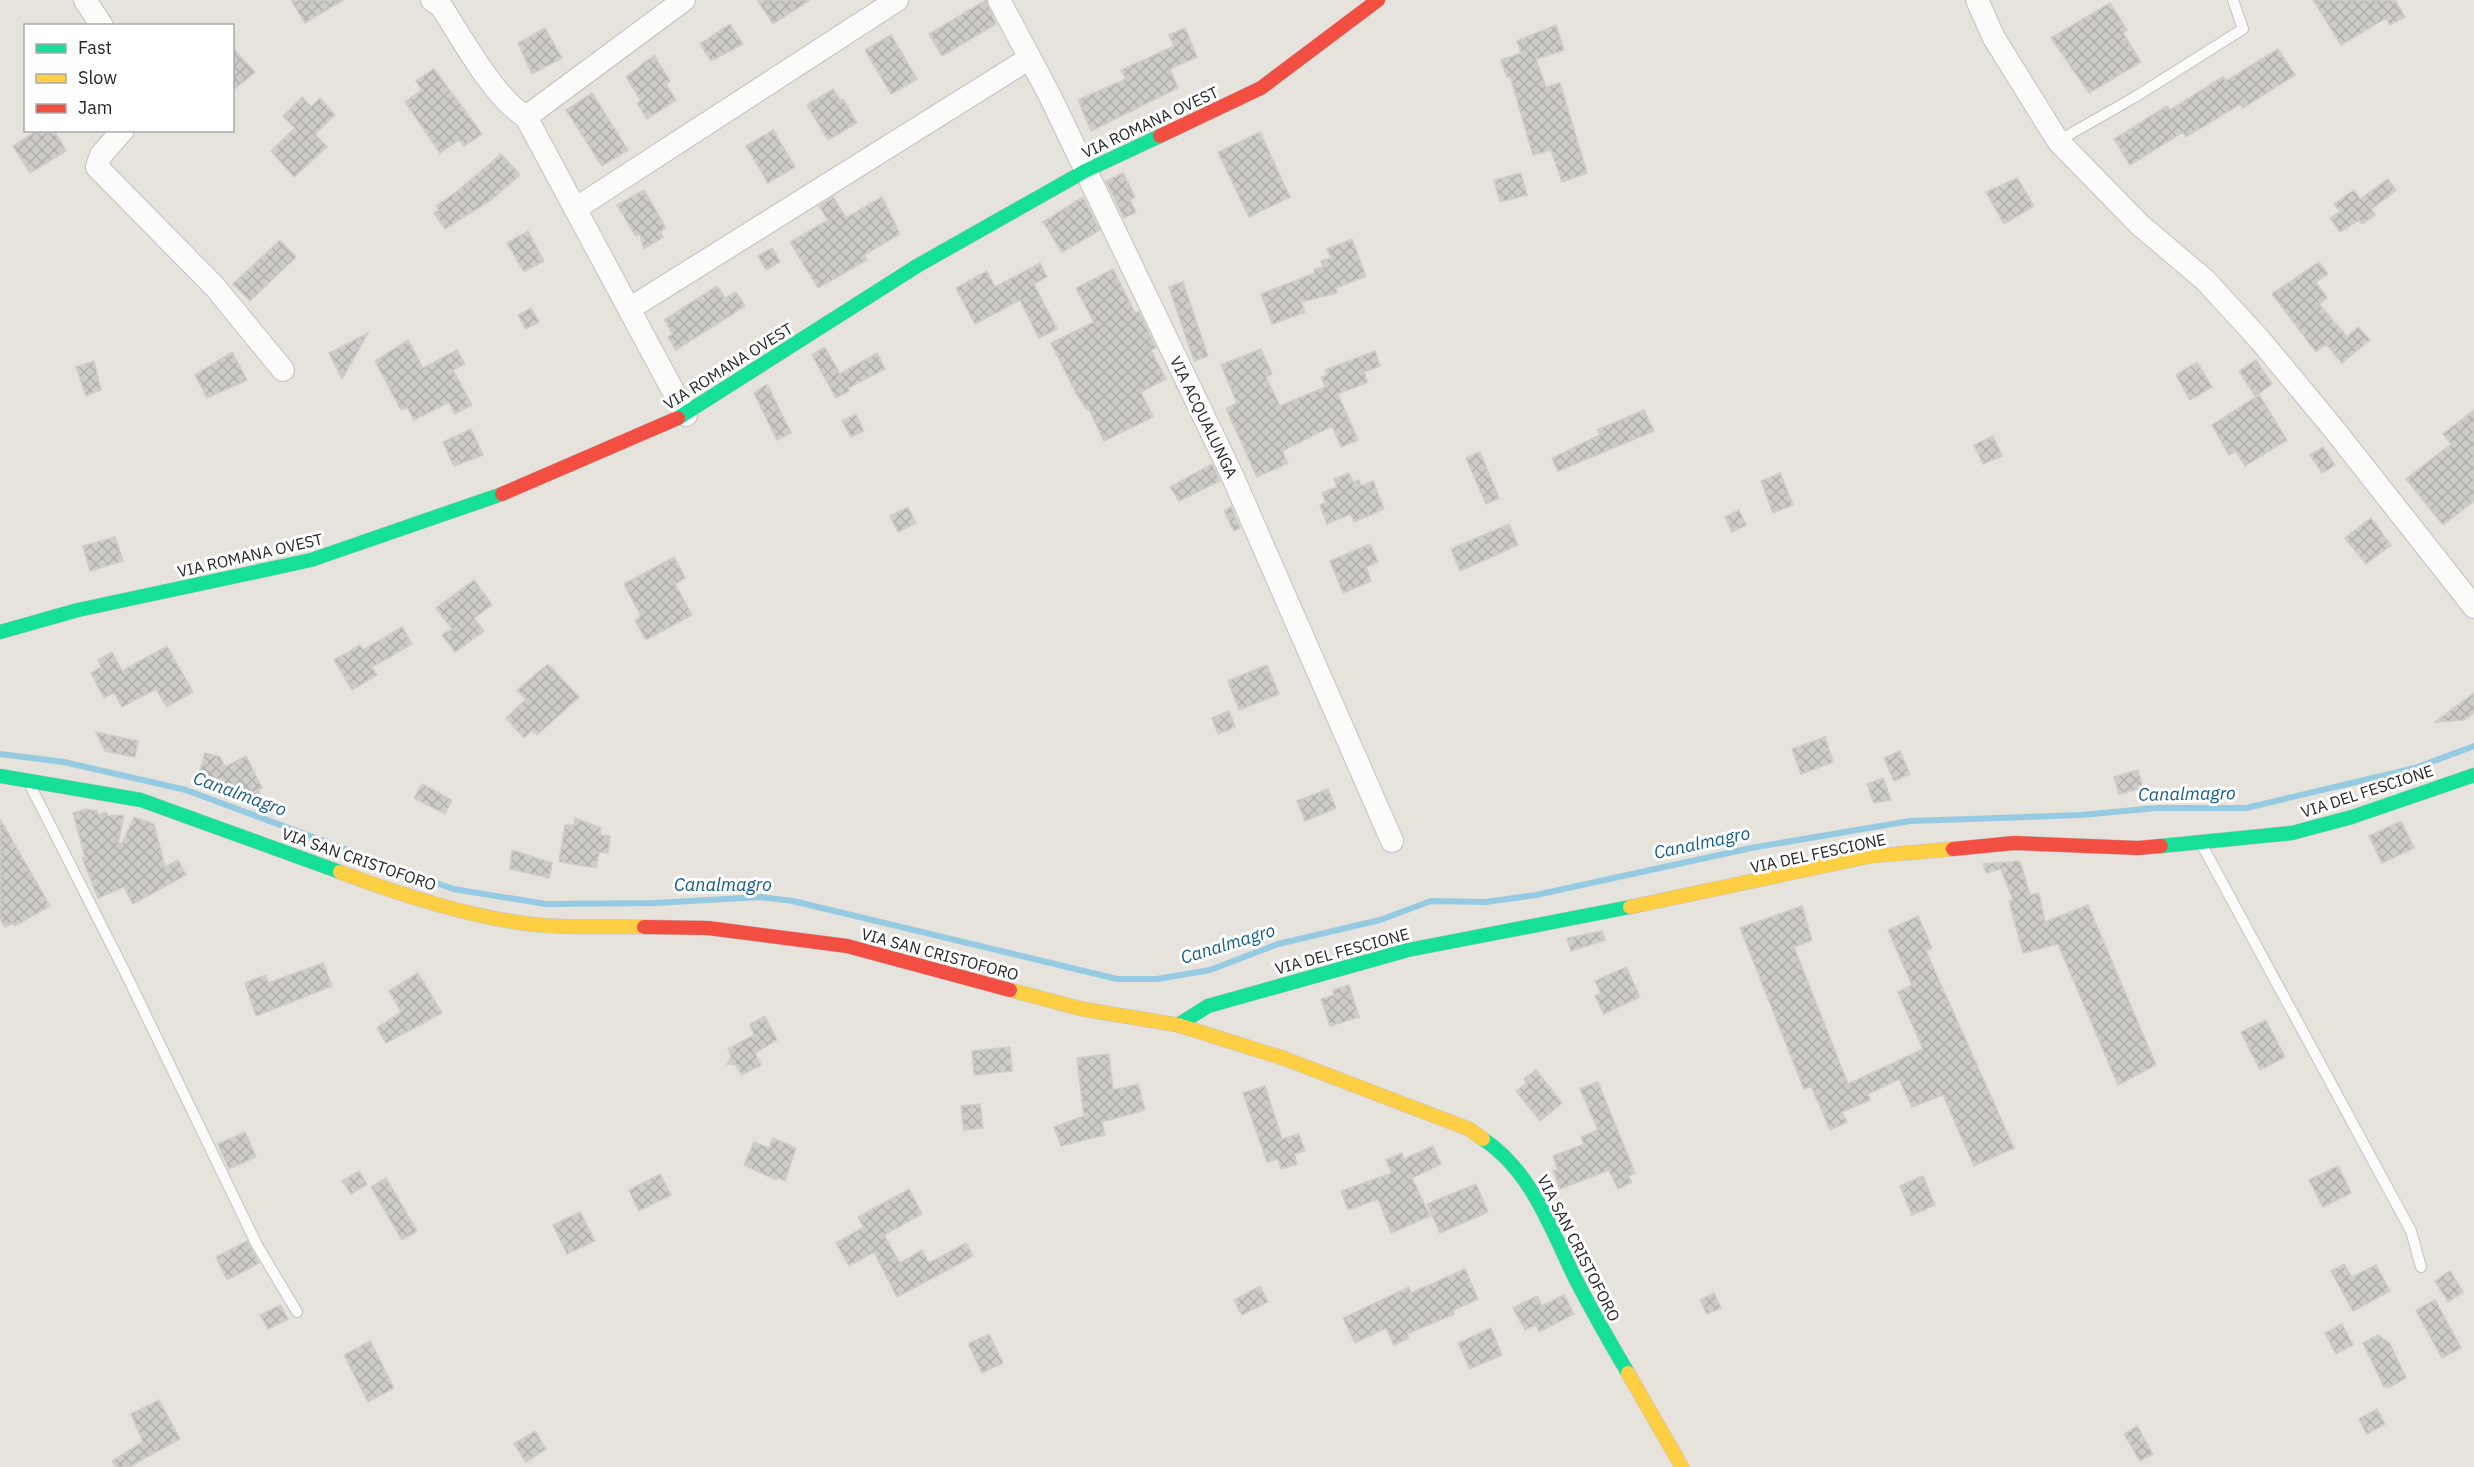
<svg xmlns="http://www.w3.org/2000/svg" width="2474" height="1467" viewBox="0 0 2474 1467" font-family="'IBM Plex Sans',sans-serif">
<defs>
<pattern id="building-cross-hatch" width="8" height="8" patternUnits="userSpaceOnUse" patternTransform="scale(1.5)"><rect width="8" height="8" fill="#ceccc8"/><path d="M0 0l8 8M0 8l8-8" fill="none" stroke="#b1afac"/></pattern>
</defs>
<rect width="100%" height="100%" fill="#e6e2dc"/>
<g fill="none" stroke-linecap="round" stroke-linejoin="round">
<path stroke="#94cae2" stroke-width="6" d="M0,754L64,762L186,790L453,889L546,904L656,903L760,897L793,901L1117,979H1157L1210,970L1278,944L1380,920L1431,901L1485,902L1536,895L1751,848L1910,821L2081,815L2156,808H2246L2415,768L2474,746"/>
</g>
<path fill="url(#building-cross-hatch)" stroke="#d0cdc8" stroke-width="1.5" d="M291,0H343L305,23Z
M757,0H810L773,24Z
M986,0L996,24L942,56L929,34Z
M2313,0H2395L2405,17L2390,25L2386,18L2341,45Z
M2110,3L2127,30L2123,33L2141,62L2089,93L2051,38Z
M730,24L743,44L711,61L700,44Z
M1556,25L1564,50L1536,59L1546,87L1560,83L1587,173L1562,182L1551,150L1533,155L1510,76L1507,77L1501,60L1521,53L1517,41Z
M545,28L562,58L532,74L518,43Z
M1185,28L1197,57L1170,69L1178,88L1091,131L1078,100L1126,79L1121,70L1174,46L1169,35Z
M891,35L917,79L891,94L865,50Z
M232,47L255,72L232,91Z
M2278,49L2295,75L2243,108L2240,104L2186,137L2183,132L2130,165L2114,139L2167,106L2170,110L2223,77L2226,81Z
M654,55L670,81L666,84L676,100L647,119L637,103L641,100L626,77Z
M434,69L482,134L464,146L459,140L440,153L405,102L422,90L416,81Z
M833,89L840,100L843,99L857,123L828,140L807,105Z
M592,93L628,150L602,166L566,110Z
M302,97L311,107L320,98L335,115L315,134L327,147L294,177L271,151L295,128L283,116Z
M38,130H54L66,151L30,173L13,146Z
M773,130L795,167L768,183L746,146Z
M1260,132L1290,197L1249,217L1218,152Z
M501,154L520,175L491,200L445,229L434,213L439,210L436,206L455,193Z
M1123,173L1135,197L1130,200L1136,212L1124,218L1106,181Z
M1521,173L1527,195L1500,202L1494,180Z
M2017,178L2034,206L2004,224L1986,192Z
M2388,179L2396,190L2371,209L2375,215L2362,224L2359,220L2340,232L2330,218L2340,212L2334,204L2354,190L2360,199Z
M644,190L666,228L660,232L663,237L644,249L640,234L636,236L617,205Z
M833,197L846,218L882,197L900,234L864,255L867,260L818,288L790,242L828,220L819,206Z
M1083,197L1100,230L1062,252L1043,222Z
M528,231L544,261L524,272L507,243Z
M1352,239L1366,276L1336,288L1337,293L1301,302L1305,312L1272,324L1261,294L1315,273L1314,269L1323,267L1321,261L1331,258L1327,249Z
M280,240L296,257L250,301L233,284Z
M772,248L780,262L766,270L758,256Z
M2319,262L2328,274L2316,282L2327,298L2319,304L2347,337L2358,327L2370,340L2342,363L2326,344L2316,352L2272,294Z
M1040,263L1047,277L1034,284L1057,329L1039,338L1020,300L975,324L956,288L987,271L995,287Z
M1113,269L1135,313L1139,312L1156,348L1151,350L1166,379L1141,392L1153,417L1104,441L1088,408L1086,409L1076,393L1051,343L1094,322L1076,288Z
M1183,282L1208,356L1194,361L1169,287Z
M717,286L725,298L736,292L745,306L676,350L668,337L673,334L664,320Z
M531,308L539,322L526,329L518,315Z
M368,333L342,379L329,353Z
M408,340L423,368L457,350L465,364L453,370L472,405L455,414L449,402L414,420L407,407L401,410L375,361Z
M825,347L840,374L877,353L885,369L848,388L849,391L836,398L812,355Z
M1261,349L1272,374L1266,377L1280,406L1325,387L1321,377L1327,375L1325,370L1375,351L1380,366L1364,372L1368,382L1338,394L1358,440L1341,447L1332,426L1282,451L1288,463L1257,477L1226,408L1237,403L1221,365Z
M232,352L247,380L207,398L195,375Z
M2256,360L2272,384L2255,396L2239,371Z
M94,361L101,390L86,396L76,367Z
M2197,362L2212,387L2190,400L2176,375Z
M767,384L791,433L777,440L754,393Z
M2259,395L2287,440L2245,466L2236,451L2229,455L2212,425Z
M1644,410L1654,431L1558,471L1552,458L1600,435L1597,430Z
M2474,410V501L2443,525L2406,479L2451,444L2443,434Z
M856,414L864,431L851,437L842,421Z
M471,429L483,455L454,466L443,442Z
M1993,436L2002,456L1983,464L1974,445Z
M2323,447L2335,465L2322,473L2310,455Z
M1480,452L1499,498L1486,504L1466,458Z
M1212,464L1220,481L1179,501L1170,487Z
M1349,473L1353,482L1359,480L1361,486L1373,481L1384,509L1354,522L1351,514L1327,524L1320,505L1326,503L1322,493L1337,487L1334,479Z
M1780,473L1793,505L1773,513L1761,481Z
M908,507L916,523L898,532L890,516Z
M1231,507L1240,528L1234,531L1224,511Z
M1739,510L1746,525L1732,532L1725,517Z
M2371,518L2391,545L2366,564L2345,538Z
M1509,524L1518,545L1460,571L1451,549Z
M115,537L123,561L90,571L83,546Z
M1370,544L1378,562L1366,567L1371,581L1343,593L1330,561Z
M674,557L685,578L675,584L692,615L646,640L635,620L641,616L624,584Z
M474,580L492,605L474,618L484,631L455,652L442,635L452,629L436,608Z
M402,627L412,644L372,667L377,675L352,690L334,660L360,645L363,650Z
M167,646L193,692L167,707L156,689L122,707L114,692L104,698L91,673L101,667L98,660L112,652L122,671Z
M548,664L579,697L537,735L532,730L524,738L506,718L526,699L517,690Z
M1267,665L1279,694L1239,710L1228,681Z
M2474,693V713L2464,720L2435,722Z
M1229,711L1235,727L1218,734L1212,718Z
M96,732L138,741L135,757L105,751Z
M1825,737L1833,762L1801,774L1792,749Z
M1900,751L1910,774L1894,781L1884,758Z
M205,753L220,757L225,767L246,756L262,788L258,789L263,801L236,788L198,776Z
M2138,770L2143,788L2119,794L2114,777Z
M1883,778L1891,800L1874,803L1867,784Z
M422,784L452,800L445,814L414,798Z
M1328,789L1336,808L1305,821L1297,801Z
M87,809L97,811L98,815L106,812L108,816L124,815L118,843L122,844L134,817L154,824L165,867L178,860L186,875L133,904L124,887L98,898L82,858L85,857L73,813Z
M575,818L601,828L600,835L610,836L608,853L599,852L596,868L559,862L565,825H574Z
M0,819L50,906L15,926L13,923L5,927L0,919Z
M2401,821L2414,848L2382,863L2369,836Z
M512,850L552,863L549,878L510,869Z
M2020,861L2030,895L2039,893L2045,922L2088,905L2156,1065L2118,1085L2058,944L2023,953L2009,901L2013,900L2001,869L1986,873L1983,864Z
M1802,906L1812,940L1794,947L1848,1084L1923,1049L1898,992L1912,985L1888,930L1918,916L1932,948L1926,951L2014,1148L1974,1166L1943,1095L1912,1107L1899,1079L1868,1094L1870,1100L1842,1112L1847,1122L1830,1130L1811,1086L1804,1089L1740,928Z
M1602,931L1605,940L1571,951L1567,938Z
M323,963L332,986L256,1016L245,983L266,975L268,983Z
M1626,967L1640,997L1604,1014L1595,996L1601,993L1595,981Z
M418,973L442,1013L386,1043L377,1028L401,1012L389,991Z
M1349,985L1359,1017L1330,1026L1321,999L1334,995L1333,990Z
M765,1016L777,1040L755,1053L761,1065L742,1075L736,1065L727,1064L731,1056L728,1049L754,1035L750,1024Z
M2266,1020L2285,1057L2260,1070L2241,1032Z
M1010,1047L1012,1071L974,1075L972,1051Z
M1109,1054L1113,1090L1138,1084L1145,1110L1102,1122L1105,1135L1061,1146L1054,1127L1084,1116L1077,1058Z
M1536,1070L1562,1103L1540,1121L1516,1091L1527,1083L1524,1079Z
M1598,1082L1635,1173L1628,1176L1632,1182L1618,1189L1609,1170L1560,1189L1553,1171L1558,1170L1553,1156L1584,1144L1581,1137L1598,1130L1580,1089Z
M1265,1086L1282,1139L1299,1134L1305,1151L1294,1154L1297,1164L1281,1169L1278,1159L1267,1162L1243,1093Z
M980,1104L983,1128L964,1130L961,1106Z
M245,1132L256,1157L229,1169L218,1144Z
M773,1138L796,1148L785,1181L777,1177L776,1180L744,1165L754,1142L769,1148Z
M1433,1146L1441,1164L1412,1178L1430,1216L1391,1233L1378,1199L1348,1210L1341,1191L1392,1173L1386,1160L1402,1153L1404,1159Z
M2338,1166L2351,1193L2323,1207L2309,1180Z
M359,1171L367,1184L351,1194L342,1181Z
M660,1174L671,1195L639,1211L629,1190Z
M1923,1176L1935,1205L1912,1215L1900,1186Z
M386,1178L417,1231L402,1240L371,1187Z
M1476,1184L1488,1212L1440,1233L1427,1204Z
M909,1189L922,1214L884,1235L900,1263L922,1250L929,1263L966,1243L973,1256L897,1297L874,1252L849,1266L836,1243L864,1227L858,1217Z
M580,1212L595,1241L567,1254L553,1225Z
M247,1241L259,1263L227,1280L216,1257Z
M2344,1264L2352,1277L2376,1265L2390,1291L2353,1311L2331,1271Z
M1465,1269L1478,1299L1453,1310L1454,1314L1407,1334L1409,1338L1394,1345L1386,1328L1355,1343L1343,1318L1409,1287L1411,1293Z
M2450,1271L2463,1292L2448,1302L2435,1281Z
M1260,1286L1268,1302L1242,1315L1234,1300Z
M1714,1293L1721,1308L1707,1314L1700,1300Z
M1564,1295L1574,1314L1539,1332L1536,1325L1525,1330L1513,1308L1537,1296L1542,1306Z
M2435,1300L2461,1348L2442,1358L2416,1310Z
M280,1305L288,1319L268,1329L260,1315Z
M2342,1324L2353,1345L2336,1354L2325,1333Z
M1491,1328L1502,1355L1470,1369L1458,1343Z
M989,1334L1003,1363L982,1373L968,1344Z
M2378,1335L2390,1344L2406,1378L2390,1387H2384L2363,1343Z
M370,1341L394,1388L368,1402L344,1355Z
M159,1400L180,1439L129,1467H116L112,1461L143,1442L131,1414Z
M2377,1409L2385,1424L2367,1434L2359,1419Z
M2137,1426L2153,1454L2140,1461L2124,1434Z
M535,1431L546,1449L526,1462L514,1444Z"/>
<g fill="none" stroke-linecap="round" stroke-linejoin="round">
<defs>
<path id="lane" d="M2058,141L2135,97L2243,29L2233,0
M31,787L125,972L257,1245L297,1312
M2203,847L2411,1231L2421,1267"/>
<path id="street" d="M85,0L102,26
M432,0L441,6C462,38 494,98 526,117L686,415
M999,0L1050,96L1232,475L1392,841
M1977,0L1994,38L2058,141L2140,225L2205,280L2260,340L2333,428L2474,607
M526,117L684,0
M123,130L101,155L97,167L215,287L283,370
M575,209L897,0
M629,309L1030,58"/>
<path id="fast" d="M678,418L917,266L1085,171L1160,136
M0,632L78,610L311,560L502,494
M0,776L141,800L340,872
M2161,846L2292,833L2352,817L2474,775
M1178,1025L1208,1006L1408,950L1630,907
M1483,1139C1531,1171 1550,1226 1574,1276C1591,1309 1609,1341 1628,1373"/>
<path id="slow" d="M340,872C401,895 474,919 539,925C573,928 609,926 644,927
M1630,907L1871,856L1953,849
M1010,990L1082,1009L1178,1025L1283,1058L1469,1129L1483,1139
M1628,1373L1682,1467"/>
<path id="jam" d="M1160,136L1261,88L1378,0
M502,494L678,418
M1953,849L2014,843L2138,848L2161,846
M644,927L708,928L847,946L1010,990"/>
</defs>
<use href="#lane" stroke="#c3c1c1" stroke-width="12"/>
<use href="#street" stroke="#c3c1c1" stroke-width="24"/>
<use href="#fast" stroke="#c3c1c1" stroke-width="15"/>
<use href="#slow" stroke="#c3c1c1" stroke-width="15"/>
<use href="#jam" stroke="#c3c1c1" stroke-width="15"/>
<use href="#lane" stroke="#fbfbfa" stroke-width="10"/>
<use href="#street" stroke="#fbfbfa" stroke-width="22"/>
<use href="#fast" stroke="#16e098" stroke-width="14"/>
<use href="#slow" stroke="#ffcf43" stroke-width="14"/>
<use href="#jam" stroke="#f24e42" stroke-width="14"/>
</g>
<g text-anchor="middle" stroke-width="6" stroke-linejoin="round" paint-order="stroke">
<g font-size="16" fill="#272727" stroke="#fff">
<text transform="translate(1150 122) rotate(-25)" y="6">VIA ROMANA OVEST</text>
<text transform="translate(728 366) rotate(-32)" y="6">VIA ROMANA OVEST</text>
<text transform="translate(1204 417) rotate(64)" y="6">VIA ACQUALUNGA</text>
<text transform="translate(250 555) rotate(-13)" y="6">VIA ROMANA OVEST</text>
<text transform="translate(2367 791) rotate(-18)" y="6">VIA DEL FESCIONE</text>
<text transform="translate(1818 853) rotate(-12)" y="6">VIA DEL FESCIONE</text>
<text transform="translate(359 859) rotate(19)" y="6">VIA SAN CRISTOFORO</text>
<text transform="translate(1342 951) rotate(-15)" y="6">VIA DEL FESCIONE</text>
<text transform="translate(940 954) rotate(15)" y="6">VIA SAN CRISTOFORO</text>
<text transform="translate(1579 1248) rotate(63)" y="6">VIA SAN CRISTOFORO</text>
</g>
<g font-size="18" font-style="italic" fill="#155c8c" stroke="#fff">
<text transform="translate(240 794) rotate(20)" y="6">Canalmagro</text>
<text transform="translate(2187 794) rotate(-1)" y="6">Canalmagro</text>
<text transform="translate(1702 843) rotate(-12)" y="6">Canalmagro</text>
<text x="723" y="891">Canalmagro</text>
<text transform="translate(1228 944) rotate(-17)" y="6">Canalmagro</text>
</g>
</g>
<rect x="24" y="24" width="210" height="108" fill="#ffffff" stroke="#a9a9a9" stroke-width="1.5"/>
<rect x="36" y="44" width="30" height="9" fill="#16e098" stroke="#a9a9a9" stroke-width="1.5"/>
<text x="78" y="54" font-size="18" fill="#272727">Fast</text>
<rect x="36" y="74" width="30" height="9" fill="#ffcf43" stroke="#a9a9a9" stroke-width="1.5"/>
<text x="78" y="84" font-size="18" fill="#272727">Slow</text>
<rect x="36" y="104" width="30" height="9" fill="#f24e42" stroke="#a9a9a9" stroke-width="1.5"/>
<text x="78" y="114" font-size="18" fill="#272727">Jam</text>
</svg>
